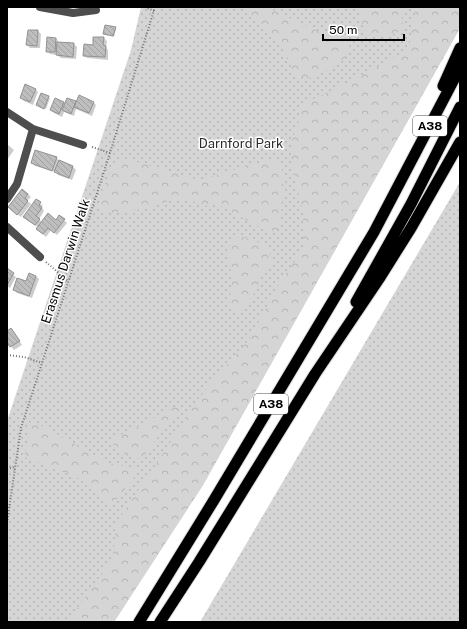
<svg xmlns="http://www.w3.org/2000/svg" width="467" height="629" viewBox="0 0 467 629" font-family="'Public Sans',sans-serif">
<defs>
<pattern id="grass-dots" width="8" height="8" patternUnits="userSpaceOnUse"><rect width="8" height="8" fill="#d5d5d5"/><path d="M2 2h.1M6 6h.1" fill="none" stroke="#b5b5b5" stroke-width="1.8" stroke-linecap="round"/></pattern>
<pattern id="forest-crowns" width="20" height="18" patternUnits="userSpaceOnUse"><rect width="20" height="18" fill="#d5d5d5"/><path d="M2 6a3 3 0 1 1 6 0M12 15a3 3 0 1 1 6 0" fill="none" stroke="#b5b5b5"/></pattern>
<pattern id="building-back-hatch" width="6" height="6" patternUnits="userSpaceOnUse"><rect width="6" height="6" fill="#bebebe"/><path d="M-1 5l2 2M0 0l6 6M5-1l2 2" fill="none" stroke="#a2a2a2"/></pattern>
</defs>
<rect width="100%" height="100%" fill="#fff"/>
<path fill="url(#grass-dots)" d="M141,7H460V28L203,485L114,622H7V421L131,50Z
M460,182V622H200Z"/>
<path fill="url(#forest-crowns)" d="M240,7H269L278,13L316,30L342,35L350,42L347,58L322,73L305,80L295,74L282,48L258,20Z
M359,7H407L402,17L403,28C395,36 375,42 366,31C361,25 360,14 359,7Z
M416,7H460V28L203,485L114,622H67L113,559L116,523L157,463L198,399L250,338L281,280L303,250V211L291,166L292,141L303,104C339,87 376,70 409,48Z
M124,158L198,180L277,158C279,161 281,166 282,170C285,187 282,216 277,233H270L216,203L205,206L187,199L168,201L144,209L110,213L99,210L101,194L115,161Z
M243,237L267,245L273,261L259,276L258,288L241,311L236,312L229,306L232,278L227,250L235,238Z
M183,403L142,459L129,457L109,441Z
M31,420L109,463L140,470L112,506L78,478L24,457Z"/>
<path fill="#0003" d="M115,28L116,29L114,37L104,33Z
M38,31L41,34L40,48H30L27,45Z
M56,38L59,43L74,44L77,47L76,59L61,58L57,55L50,54L47,51Z
M104,38L107,41L106,47L108,50V60L87,58L84,55Z
M35,89L38,92L33,105L24,101L21,98Z
M41,94L50,98L46,109L37,105Z
M55,99L66,103L67,99L77,103L93,102L96,105L92,116L76,109L74,116L64,112L62,117L54,113L51,110Z
M7,144L14,150L7,160Z
M56,158L60,161L73,167L76,170L72,180L58,175L56,172L35,166L32,163Z
M28,194L31,197L27,201L31,204L21,217L12,210Z
M36,200L43,206L42,208L44,211L39,219L42,223L64,220L67,223L57,235L51,230L46,237L40,232L39,228L27,220Z
M7,270L16,277L10,288L7,286Z
M36,276L39,279L32,298L17,293L14,290Z
M7,332H14L22,345L14,350L9,344L7,346Z"/>
<path fill="url(#building-back-hatch)" stroke="#929292" d="M105,25L116,27L113,36L103,34Z
M28,30H38L37,46L26,45Z
M47,37L56,38L55,52H46Z
M93,37H104L103,45L106,46L105,57L83,56L84,44L93,45Z
M57,42L74,43L73,57L56,55Z
M25,84L36,89L30,102L20,98Z
M41,93L49,96L44,109L36,105Z
M79,95L94,102L89,113L74,107Z
M55,98L64,102L59,114L50,110Z
M67,98L76,101L71,114L62,110Z
M35,150L57,157L52,171L31,163Z
M59,160L73,166L69,178L54,172Z
M22,189L28,194L25,198L28,201L17,215L8,207Z
M36,199L41,202L39,205L42,208L36,216L40,219L35,225L23,217Z
M48,213L56,220L59,215L65,219L54,233L48,228L43,234L36,229Z
M7,268L14,273L7,285Z
M29,273L36,276L29,296L13,290L17,278L26,281Z
M11,328L20,341L10,347L7,342V331Z"/>
<g fill="none" stroke-linecap="round" stroke-linejoin="round">
<defs>
<path id="trunk" d="M443,86L460,48
M356,302L411,204L460,107
M139,622L214,500L374,232L460,68
M160,622L199,562L315,374L379,279L411,228L460,142"/>
</defs>
<use href="#trunk" stroke="#dbdbdb" stroke-width="13"/>
<path stroke="#707070" stroke-width="2" stroke-dasharray="1 2" stroke-linecap="butt" d="M145,7L154,11
M92,147L110,153
M46,262L68,281
M7,355L24,357L42,363
M7,469L14,467
M7,523L21,428L110,153L155,7"/>
<path stroke="#4e4e4e" stroke-width="8" d="M40,7L73,13L96,10
M7,112L33,129L83,145
M7,199L17,184L33,129
M7,227L40,257"/>
<use href="#trunk" stroke="#000" stroke-width="11"/>
</g>
<g text-anchor="middle" stroke-width="3" stroke-linejoin="round" paint-order="stroke">
<g fill="#fff" stroke="#4c4c4c" stroke-width="1">
<rect x="413" y="116" width="34" height="20" rx="3"/>
<rect x="254" y="394" width="34" height="20" rx="3"/>
</g>
<g font-size="12" font-weight="bold" fill="#000">
<text x="430" y="130">A38</text>
<text x="271" y="408">A38</text>
</g>
<g font-size="13" fill="#2c2c2c" stroke="#fff">
<text x="241" y="148">Darnford Park</text>
</g>
<g font-size="13" fill="#000" stroke="#fff">
<text transform="translate(65 261) rotate(-72)" y="5">Erasmus Darwin Walk</text>
</g>
</g>
<rect width="467" height="629" fill="none" stroke="#000000" stroke-width="16"/>
<path d="M323 34v6h81v-6" fill="none" stroke="#000000" stroke-width="2"/>
<text x="329" y="34" font-size="12" fill="#000000" stroke="#ffffff" stroke-width="3" paint-order="stroke">50 m</text>
</svg>
